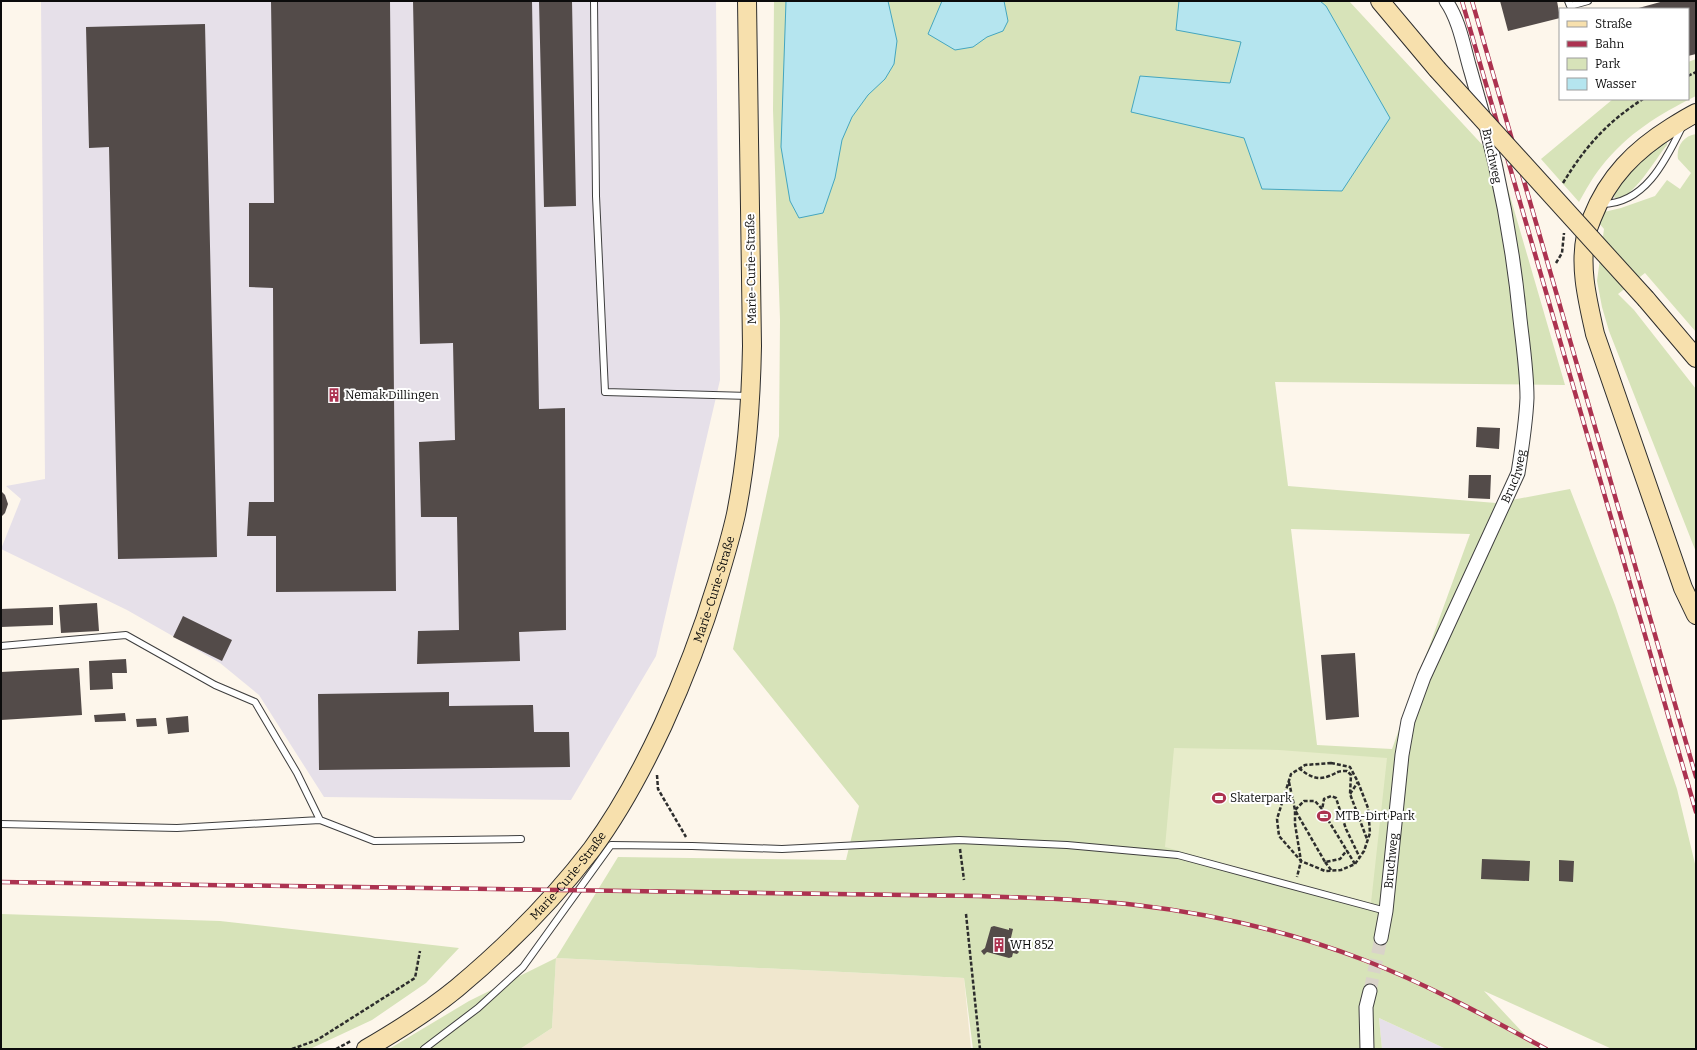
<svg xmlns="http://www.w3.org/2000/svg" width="1697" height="1050" viewBox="0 0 1697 1050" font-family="Bitter,serif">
<rect width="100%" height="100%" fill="#fdf6eb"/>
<path fill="#e6e0e9" d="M41,1H716L720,380L656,656L571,800L324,797L259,695L220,663L127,610L1,549L21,499L6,486L45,479Z
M1379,1018L1446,1049H1382Z"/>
<path fill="#f0e7ce" d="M556,958L964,978L971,1049H520L552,1028Z"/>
<path fill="#d7e3b9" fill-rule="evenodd" d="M774,1H1349L1501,165L1565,385L1275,382L1288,486L1496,503L1570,489L1615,605L1677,789L1696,868V1049H1612L1484,991L1538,1049H1446L1379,1018L1382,1049H973L964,978L556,958L552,1028L520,1049H389L469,1001L556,958L618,857L846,860L859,806L733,649L779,436L780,320L773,110ZM1291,529L1470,534L1392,749L1317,745Z
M1696,59V96C1658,115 1628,133 1601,167C1592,178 1586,190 1579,202L1541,159L1613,99H1688V62Z
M1696,134V332L1645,273L1618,294L1634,310L1696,389V552L1609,331L1602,307L1597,281L1604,229L1598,222L1604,212L1621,208L1655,196L1667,180L1680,189L1691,173L1678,159C1676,147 1683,136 1696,134Z
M1667,142V145C1656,158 1633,199 1616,199L1614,197C1617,179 1650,150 1667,142Z
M1,914L220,921L459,948L426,983L372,1020L310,1049H1Z"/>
<path fill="#e7ecca" d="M1174,748L1279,750L1387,758L1371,903L1255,873L1165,847Z"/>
<path fill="#b5e5ef" stroke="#44a6bf" d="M786,1H888L897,41L894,64L885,79L868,95L852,117L842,140L835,178L823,213L799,218L790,201L781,147Z
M942,1H1004L1008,21L1003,31L987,37L973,47L955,50L928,34Z
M1179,1H1320L1326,6L1390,118L1342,191L1262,189L1244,138L1131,112L1140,76L1230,83L1241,42L1176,30Z"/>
<path fill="#534b49" d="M271,1H390L396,591L276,592V536H247L249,502H274L273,288L249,287V203H274Z
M413,1H532L539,409L565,408L566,630L519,632L520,661L417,664L418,631L459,630L457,517H421L419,442L455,440L453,343L420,344Z
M539,1H572L576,206L544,207Z
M1500,1H1557L1560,18L1508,31Z
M1664,1H1696V54L1688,56V9H1635Z
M205,24L217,557L118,559L109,147L89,148L86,27Z
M1477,427L1500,428L1499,449L1476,447Z
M1469,475H1491L1490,499L1468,498Z
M1,491L5,495L8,504L5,513L1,517Z
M97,603L99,631L61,633L59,605Z
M53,607V625L1,627V609Z
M183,616L232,640L222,661L173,637Z
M1355,653L1359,717L1326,720L1321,655Z
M126,659L127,673H112L113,689L90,690L89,661Z
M79,668L82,715L1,720V672Z
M449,692V706L533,705L534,732H569L570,767L319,770L318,694Z
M125,713L126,721L95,722L94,715Z
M188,716L189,732L168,734L166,718Z
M156,718L157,726L137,727L136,719Z
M1482,859L1530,861L1529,881L1481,879Z
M1559,860L1574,861L1573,882L1559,881Z
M994,926L1009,930V928L1013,929L1010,942L1019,952L1017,954L1013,953L1012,957L1009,958L987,952L984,955L981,951L985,948L991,927Z"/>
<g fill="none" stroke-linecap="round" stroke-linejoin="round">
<path stroke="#d9d3c9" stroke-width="13" stroke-dasharray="13 6" stroke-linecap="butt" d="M1370,991L1381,938"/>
<defs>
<path id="lane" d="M594,1L596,196L605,392L749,396
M1568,1L1570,6L1588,1
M1602,204C1644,204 1665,162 1681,129
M1,646L126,635L215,685L255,702L297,773L320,820
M1,824L177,828L320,820L374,841L521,839
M424,1049L478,1008L523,967L611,845L692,846L782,849L959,840L1067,845L1178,855L1386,911"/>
<g id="street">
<path id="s1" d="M1381,938L1386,911L1402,755L1408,721L1424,677L1518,473C1522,448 1526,423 1527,398C1527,372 1523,345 1520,319C1512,236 1495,152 1471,72C1464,49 1460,21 1446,1"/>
<path d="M1367,1049L1366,1007L1370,991"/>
</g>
<g id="secondary">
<path d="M1380,1L1437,69"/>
<path d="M1696,113C1688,117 1680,122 1672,127C1635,150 1608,177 1592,218C1590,224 1587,230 1586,235C1579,268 1588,302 1595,334L1683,588L1696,615"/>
<path d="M1646,299L1696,358"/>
<path id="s2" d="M366,1049C397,1031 429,1011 457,988C506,947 553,900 592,849C620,811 643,768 663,725C684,679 702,632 717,583C724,560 731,537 736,514C747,459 751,403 752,346L747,1"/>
</g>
</defs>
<use href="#lane" stroke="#3e3e3e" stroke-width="8"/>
<use href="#street" stroke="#3e3e3e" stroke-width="15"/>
<use href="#secondary" stroke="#2d2d2d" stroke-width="20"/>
<path stroke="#2d2d2d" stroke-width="2.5" stroke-dasharray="4 2" stroke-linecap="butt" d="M1688,76L1696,72
M1563,183C1585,147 1606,123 1643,99
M1556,263L1562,253L1564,233
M1331,763L1350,767L1358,782L1368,808L1370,833L1364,851L1355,864L1341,870L1325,871L1301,861L1279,836L1277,819L1291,774L1305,765Z
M1299,768C1308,776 1318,781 1329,776C1338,773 1335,771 1347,771L1351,775L1350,794L1367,839
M657,775L658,789L686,837
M1289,782L1295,810V824L1301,861L1297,877
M1350,794L1358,782
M1322,809L1315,801H1304L1295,810L1325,862L1340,859L1347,850
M960,849L964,880
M1325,862L1332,871
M1355,864L1322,810L1324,799L1331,796L1336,798L1346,829L1360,858
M966,914L980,1049
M292,1049L317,1040L415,978L420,951
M336,1049L351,1041"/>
<use href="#lane" stroke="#fff" stroke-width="6"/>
<use href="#street" stroke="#fff" stroke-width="13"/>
<use href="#secondary" stroke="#f7e0ad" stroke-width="18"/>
<defs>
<path id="rail" d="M1462,1L1696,812
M1472,1L1696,777
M1,882L979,896C1032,898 1084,899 1136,905C1214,914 1291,932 1364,960C1427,984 1487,1017 1546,1049"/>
</defs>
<use href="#rail" stroke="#ac3250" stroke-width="4.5"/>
<use href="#rail" stroke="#fff" stroke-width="3" stroke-dasharray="9" stroke-linecap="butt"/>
<defs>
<path id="secondary-bridge" d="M1437,69L1646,299"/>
</defs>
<use href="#secondary-bridge" stroke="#2d2d2d" stroke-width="20" stroke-linecap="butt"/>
<use href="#secondary-bridge" stroke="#f7e0ad" stroke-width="18"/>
</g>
<defs>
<symbol id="building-bare" viewBox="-9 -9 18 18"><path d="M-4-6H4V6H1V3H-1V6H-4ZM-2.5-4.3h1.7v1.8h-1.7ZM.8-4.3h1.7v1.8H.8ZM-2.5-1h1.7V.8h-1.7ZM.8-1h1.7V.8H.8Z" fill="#ac3250" stroke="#fff" stroke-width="2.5" paint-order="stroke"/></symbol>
<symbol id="stadium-bare" viewBox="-9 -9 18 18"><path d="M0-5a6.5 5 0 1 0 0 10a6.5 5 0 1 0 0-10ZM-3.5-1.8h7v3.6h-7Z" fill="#ac3250" stroke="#fff" stroke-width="2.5" paint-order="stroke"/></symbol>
</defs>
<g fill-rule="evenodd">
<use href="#building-bare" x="324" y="385" width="20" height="20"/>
<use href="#stadium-bare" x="1209" y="788" width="20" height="20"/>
<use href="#stadium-bare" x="1314" y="806" width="20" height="20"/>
<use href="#building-bare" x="989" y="935" width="20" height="20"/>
</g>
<g text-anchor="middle" stroke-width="4" stroke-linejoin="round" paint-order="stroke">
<g font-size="12" fill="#0b0b0b" stroke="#fff">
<text transform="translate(1492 156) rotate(78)" y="4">Bruchweg</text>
<text transform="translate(751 269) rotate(-91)" y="4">Marie-Curie-Straße</text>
<text dy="4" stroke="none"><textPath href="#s1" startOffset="486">Bruchweg</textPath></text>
<text dy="4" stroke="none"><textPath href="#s2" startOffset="592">Marie-Curie-Straße</textPath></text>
<text dy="4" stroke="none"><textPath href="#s1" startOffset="78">Bruchweg</textPath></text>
<text dy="4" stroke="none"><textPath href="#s2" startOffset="268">Marie-Curie-Straße</textPath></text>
</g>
<g font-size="12" fill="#0b0b0b" stroke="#fff" text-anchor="start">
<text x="345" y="399">Nemak Dillingen</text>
<text x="1230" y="802">Skaterpark</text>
<text x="1335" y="820">MTB-Dirt Park</text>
<text x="1010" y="949">WH 852</text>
</g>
</g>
<rect width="1697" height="1050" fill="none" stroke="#0b0b0b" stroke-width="4"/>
<rect x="1559" y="8" width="130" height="92" fill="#ffffff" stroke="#9d9d9d"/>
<rect x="1567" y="21" width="20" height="6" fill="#f7e0ad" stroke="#9d9d9d"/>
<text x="1595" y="28" font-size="12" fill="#0b0b0b">Straße</text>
<rect x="1567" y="41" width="20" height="6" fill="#ac3250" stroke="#9d9d9d"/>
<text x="1595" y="48" font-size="12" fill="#0b0b0b">Bahn</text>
<rect x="1567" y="58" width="20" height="12" fill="#d7e3b9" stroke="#9d9d9d"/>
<text x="1595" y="68" font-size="12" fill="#0b0b0b">Park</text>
<rect x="1567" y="78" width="20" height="12" fill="#b5e5ef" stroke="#9d9d9d"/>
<text x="1595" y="88" font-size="12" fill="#0b0b0b">Wasser</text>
</svg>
